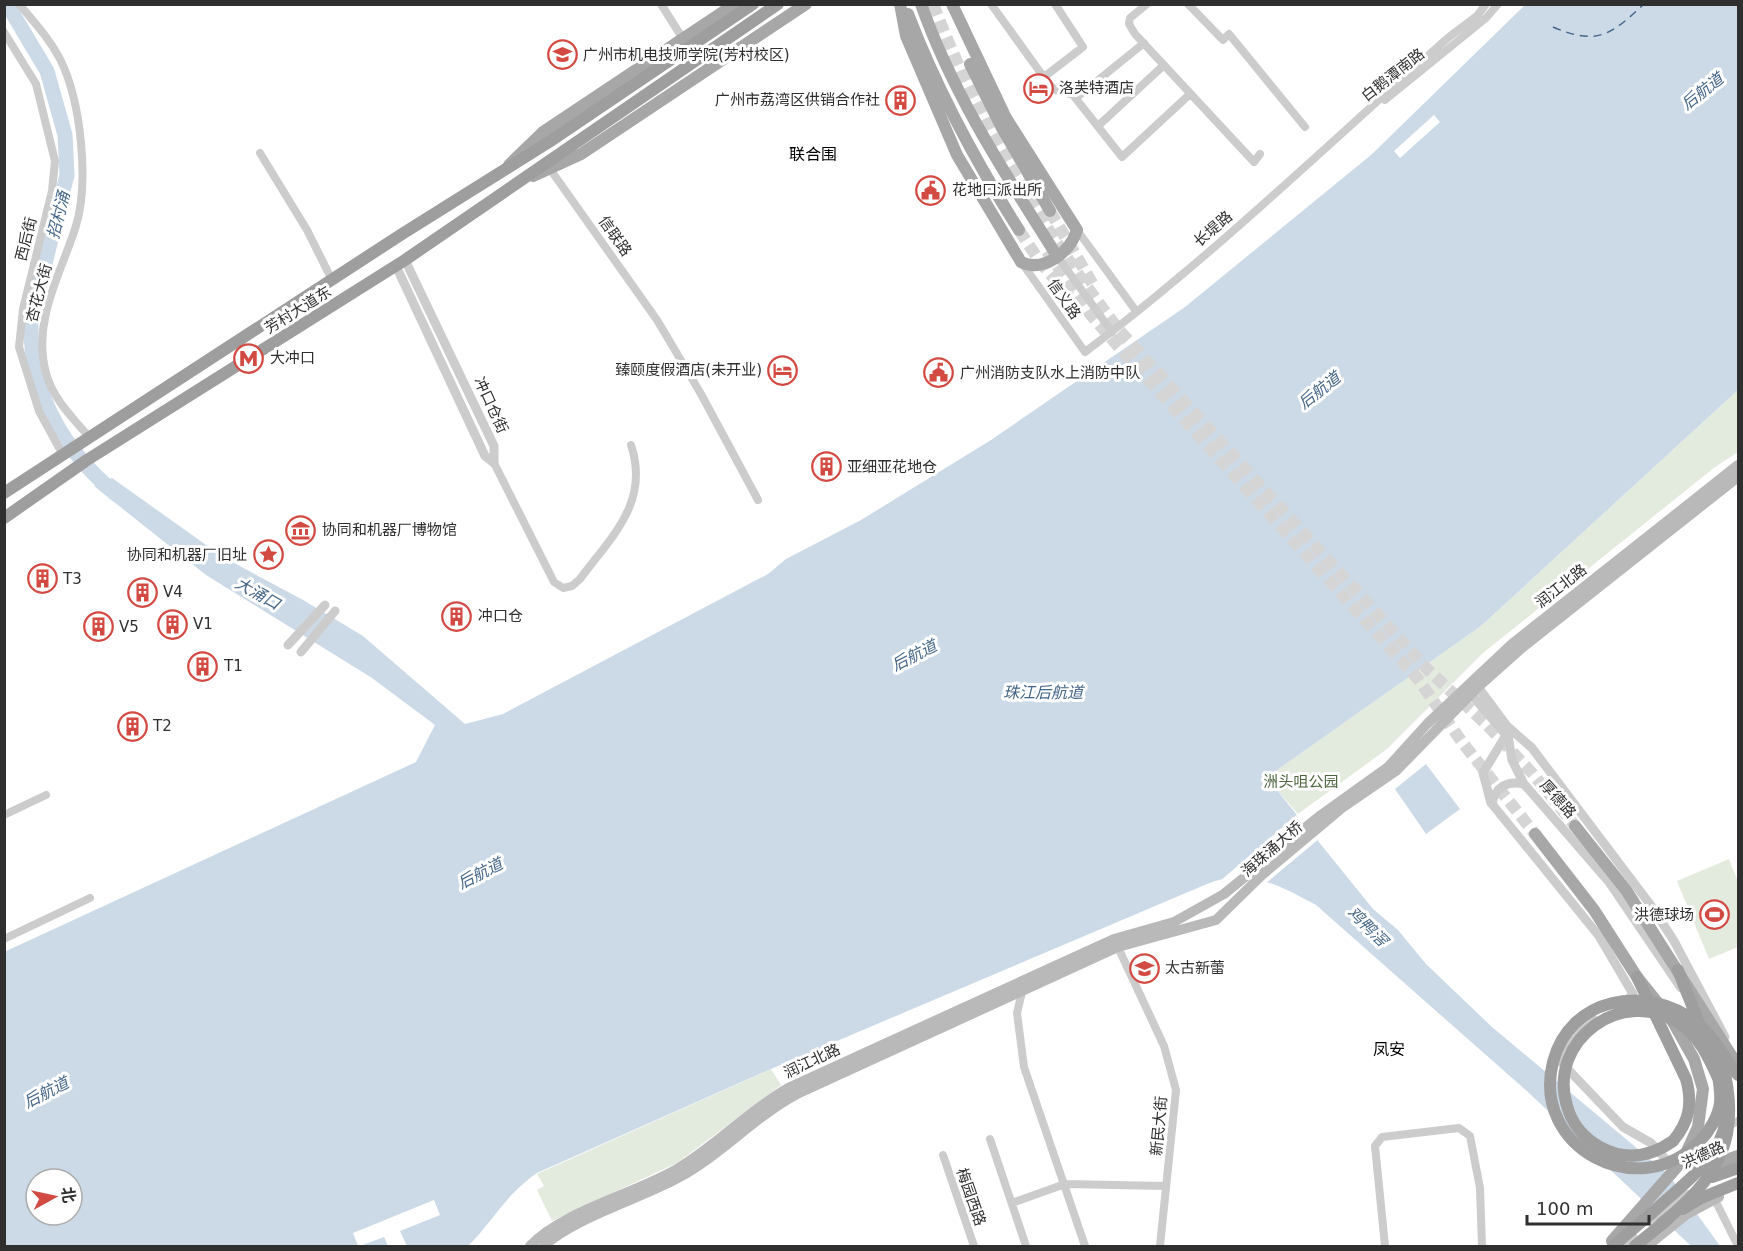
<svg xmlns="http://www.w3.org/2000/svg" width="1743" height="1251" viewBox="0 0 1743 1251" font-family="'DejaVu Sans','Noto Sans SC',sans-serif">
<rect width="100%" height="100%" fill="#fff"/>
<path fill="#e3eade" d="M1738,390V452L1715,467L1483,653L1387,749L1298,814L1276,789L1270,792L1268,782L1273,773L1481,626Z
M1729,859L1738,882V947L1709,959L1677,881Z
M771,1069L781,1085L677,1163L552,1221L537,1190L544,1186L537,1174Z"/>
<path fill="#ccdae8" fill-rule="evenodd" d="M1525,5H1738V390L1481,626L1273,773L1268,782L1270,792L1276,789L1373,909L1398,930L1426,964L1492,1027L1669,1175L1720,1246H1691L1529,1093L1316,905C1280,886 1248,867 1207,884L771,1069L537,1173C505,1195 494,1220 468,1246H407L400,1231L440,1215L434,1200L353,1233L358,1246H5L4,952L416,762L435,725L372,678L206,575L94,486L112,478L223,557L303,600L363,636L465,724L503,714L768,574L786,559L861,520L991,440L1185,307L1371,155ZM36,1179H72V1215H36Z
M1426,764L1460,809L1426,834L1395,789Z
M384,1237L388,1246H360Z"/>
<path fill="#fff" d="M1434,115L1440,122L1400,158L1394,151Z
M1300,812L1320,838L1265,884L1219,882Z"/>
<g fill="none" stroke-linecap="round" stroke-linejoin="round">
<path stroke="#ccdae8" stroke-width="15" d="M7,4L47,71L65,135L67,175L31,320C29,392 63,450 117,495"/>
<path stroke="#456688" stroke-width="1.5" stroke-dasharray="8 6" stroke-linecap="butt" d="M1553,27C1597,46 1611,35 1644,4"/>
<path stroke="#d5d5d5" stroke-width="12" stroke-dasharray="12 6" stroke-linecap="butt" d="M933,4C978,121 1043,231 1119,330L1428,670L1486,724L1533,774L1575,826
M1050,211L1095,288
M1019,230L1040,262L1075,303
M1047,251L1091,315L1124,353L1418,679L1462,742L1535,834"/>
<path stroke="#ccc" stroke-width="8" d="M19,4C34,22 49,38 60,59C81,101 90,184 75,229C60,275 32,322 46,373C53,399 72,417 89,437
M661,4L683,39
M991,4L1048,83L1055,90L1073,95L1122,157L1190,94
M1147,4L1130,18L1129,24L1135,34L1254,162L1260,154
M1188,4L1223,40L1229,34L1305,127
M4,32L36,84L55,161L52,191L23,309L19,347L39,411L63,455
M1044,77L1083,47L1055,4
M1076,98L1144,43
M1385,100L1486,18L1498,4
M1098,126L1164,65
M260,153L307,230L332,280
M550,169L657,320L701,394L758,500
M1077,230L1136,311
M1057,256L1112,332
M1022,263L1085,352C1213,256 1329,143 1449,37L1477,16L1486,4
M494,463L554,582L563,588L572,586L580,579C612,536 650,502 631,445
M4,815L46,795
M4,939L90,898
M1116,943L1164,1046L1176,1090L1160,1246
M1022,992L1017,1013L1024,1067L1085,1246
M1725,1128L1738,1121
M990,1139L1026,1246
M943,1155L974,1246
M1714,1198L1738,1246
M1012,1203L1065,1184L1166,1186
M1651,1221L1688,1194
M1385,1246L1375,1146L1382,1137L1459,1128L1470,1136L1480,1188L1482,1246
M1622,1246L1633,1236"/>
<path stroke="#ccc" stroke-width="9" d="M405,260L494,446V463
M396,266L485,456L494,463
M288,645L325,605
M301,652L335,611
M1507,729L1512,760L1524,784
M1491,803L1483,773L1506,735L1471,694L1468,685L1478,687L1507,726L1532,748L1652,907L1674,941L1725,1037
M1624,1003L1633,994L1599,936L1492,804C1495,787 1507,780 1524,784L1609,882L1681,988
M1594,1020L1577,1033L1560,1061L1623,1127L1651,1143L1671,1165"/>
<path stroke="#b9b9b9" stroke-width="10" d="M530,1246C563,1211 634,1194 677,1169C716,1146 748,1111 788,1088L1114,939L1174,922L1224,894L1321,815L1388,767L1427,724L1512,644L1738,465
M544,1246C572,1219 642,1198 678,1178C721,1155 754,1117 797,1094L1118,947L1216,920L1262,875L1342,808L1396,771L1478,687L1523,647L1738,477
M1647,1246L1687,1214L1719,1197"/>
<path stroke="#a7a7a7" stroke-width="12" d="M900,4L906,36L957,155L1021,262C1044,273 1070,252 1077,230L1006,118L952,4
M921,4C953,95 1006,175 1057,256
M908,14C938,92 974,159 1019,230
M970,64L1002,128L1050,211
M509,165L543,132L735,4
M533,176L581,154L806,4
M1575,826L1626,890L1738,1066
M1535,834L1594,910L1637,977L1673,1022L1694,1059L1703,1089L1698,1127L1683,1160L1612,1241
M1709,1166L1738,1156"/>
<path stroke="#9e9e9e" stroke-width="12" d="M4,493L402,234L549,142L753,4
M4,518L87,460L405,260L778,4
M1678,970L1715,1064
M1637,977L1686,1079C1693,1104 1689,1122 1673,1141
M1683,1209L1701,1198L1738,1183
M1613,1246L1652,1213
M1635,1246L1668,1219"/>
<path stroke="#9e9e9e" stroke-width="12" d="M1717,1071C1719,1081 1721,1092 1720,1103C1718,1117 1709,1132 1699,1142C1638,1204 1531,1148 1553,1062C1570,996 1647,984 1696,1022C1715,1037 1723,1057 1738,1075
M1673,1141C1650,1157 1625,1161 1600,1147C1584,1138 1572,1124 1567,1106C1547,1040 1622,986 1679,1023C1699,1036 1709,1058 1718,1078
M1712,1177L1738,1168
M1652,1213C1685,1181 1736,1150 1725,1097
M1661,1224C1718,1178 1743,1138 1722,1062"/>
</g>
<defs>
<symbol id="university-ring" viewBox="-11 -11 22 22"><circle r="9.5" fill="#fff" stroke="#d34a43" stroke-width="1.5"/><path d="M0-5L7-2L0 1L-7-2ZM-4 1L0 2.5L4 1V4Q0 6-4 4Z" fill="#d34a43"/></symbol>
<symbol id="hotel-ring" viewBox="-11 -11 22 22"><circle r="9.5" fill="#fff" stroke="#d34a43" stroke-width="1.5"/><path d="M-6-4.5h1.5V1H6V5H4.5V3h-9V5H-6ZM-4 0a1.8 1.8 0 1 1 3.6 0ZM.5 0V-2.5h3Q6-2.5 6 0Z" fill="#d34a43"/></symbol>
<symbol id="building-ring" viewBox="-11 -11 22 22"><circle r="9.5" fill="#fff" stroke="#d34a43" stroke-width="1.5"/><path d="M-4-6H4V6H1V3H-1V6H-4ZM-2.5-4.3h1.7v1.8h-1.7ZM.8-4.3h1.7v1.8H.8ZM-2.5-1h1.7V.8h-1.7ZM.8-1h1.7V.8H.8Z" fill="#d34a43"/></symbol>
<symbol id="civic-ring" viewBox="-11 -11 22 22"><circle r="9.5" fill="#fff" stroke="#d34a43" stroke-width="1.5"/><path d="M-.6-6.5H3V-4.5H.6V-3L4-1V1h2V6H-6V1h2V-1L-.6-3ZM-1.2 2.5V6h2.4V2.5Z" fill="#d34a43"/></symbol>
<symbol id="metro-ring" viewBox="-11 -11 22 22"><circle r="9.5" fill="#fff" stroke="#d34a43" stroke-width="1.5"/><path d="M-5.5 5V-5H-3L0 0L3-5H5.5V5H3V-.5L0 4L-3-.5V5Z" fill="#d34a43"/></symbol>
<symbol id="museum-ring" viewBox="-11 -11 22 22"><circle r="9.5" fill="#fff" stroke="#d34a43" stroke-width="1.5"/><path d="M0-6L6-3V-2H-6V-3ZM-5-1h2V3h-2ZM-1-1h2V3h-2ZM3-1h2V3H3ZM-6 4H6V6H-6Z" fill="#d34a43"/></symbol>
<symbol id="sight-ring" viewBox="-11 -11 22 22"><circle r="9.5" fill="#fff" stroke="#d34a43" stroke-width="1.5"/><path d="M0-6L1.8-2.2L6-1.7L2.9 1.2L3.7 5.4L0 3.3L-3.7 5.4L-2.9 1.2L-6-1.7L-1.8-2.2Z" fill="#d34a43"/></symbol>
<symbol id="stadium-ring" viewBox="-11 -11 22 22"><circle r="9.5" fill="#fff" stroke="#d34a43" stroke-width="1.5"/><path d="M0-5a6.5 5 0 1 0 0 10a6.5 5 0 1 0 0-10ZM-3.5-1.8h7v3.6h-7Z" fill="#d34a43"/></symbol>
<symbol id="school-ring" viewBox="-11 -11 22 22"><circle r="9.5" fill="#fff" stroke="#d34a43" stroke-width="1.5"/><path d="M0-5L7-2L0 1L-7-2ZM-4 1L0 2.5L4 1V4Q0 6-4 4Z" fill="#d34a43"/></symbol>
</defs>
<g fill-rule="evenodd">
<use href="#university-ring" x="546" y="38" width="33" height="33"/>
<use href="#hotel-ring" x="1022" y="72" width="33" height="33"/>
<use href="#building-ring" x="884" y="84" width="33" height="33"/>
<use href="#civic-ring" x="914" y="174" width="33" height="33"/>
<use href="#metro-ring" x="232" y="342" width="33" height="33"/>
<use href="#hotel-ring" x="766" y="354" width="33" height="33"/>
<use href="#civic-ring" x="922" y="356" width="33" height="33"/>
<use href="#building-ring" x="810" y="450" width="33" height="33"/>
<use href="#museum-ring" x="284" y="514" width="33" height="33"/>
<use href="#sight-ring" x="252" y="538" width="33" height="33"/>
<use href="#building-ring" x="26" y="562" width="33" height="33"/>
<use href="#building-ring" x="126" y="576" width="33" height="33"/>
<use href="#building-ring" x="440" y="600" width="33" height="33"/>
<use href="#building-ring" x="156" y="608" width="33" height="33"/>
<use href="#building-ring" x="82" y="610" width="33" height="33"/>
<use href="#building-ring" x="186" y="650" width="33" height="33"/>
<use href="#building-ring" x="116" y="710" width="33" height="33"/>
<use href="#stadium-ring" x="1698" y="898" width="33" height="33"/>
<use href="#school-ring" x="1128" y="952" width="33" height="33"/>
</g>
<g text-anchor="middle" stroke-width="6" stroke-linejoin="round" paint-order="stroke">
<g font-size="15" fill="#2f2f2f" stroke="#fff" text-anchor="start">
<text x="583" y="60">广州市机电技师学院(芳村校区)</text>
<text x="1059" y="93">洛芙特酒店</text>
<text x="880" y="105" text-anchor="end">广州市荔湾区供销合作社</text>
<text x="952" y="195">花地口派出所</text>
<text x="270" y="363">大冲口</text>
<text x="762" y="375" text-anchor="end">臻颐度假酒店(未开业)</text>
<text x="960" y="378">广州消防支队水上消防中队</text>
<text x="847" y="472">亚细亚花地仓</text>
<text x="322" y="535">协同和机器厂博物馆</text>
<text x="247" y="560" text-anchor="end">协同和机器厂旧址</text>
<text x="63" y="584">T3</text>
<text x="163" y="597">V4</text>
<text x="478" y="621">冲口仓</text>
<text x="193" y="629">V1</text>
<text x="119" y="632">V5</text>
<text x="224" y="671">T1</text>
<text x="153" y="731">T2</text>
<text x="1694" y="920" text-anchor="end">洪德球场</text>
<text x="1165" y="973">太古新蕾</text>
</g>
<g font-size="15" fill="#2f2f2f" stroke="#fff">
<text transform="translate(1393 75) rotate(-38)" y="5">白鹅潭南路</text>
<text transform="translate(1213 229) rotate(-41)" y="5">长堤路</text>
<text transform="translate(615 236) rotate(55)" y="5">信联路</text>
<text transform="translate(26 239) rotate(-76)" y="5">西后街</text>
<text transform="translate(39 293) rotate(-75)" y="5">杏花大街</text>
<text transform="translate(1064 299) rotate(55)" y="5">信义路</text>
<text transform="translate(298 310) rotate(-32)" y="5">芳村大道东</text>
<text transform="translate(491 405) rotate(65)" y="5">冲口仓街</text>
<text transform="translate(1561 586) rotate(-38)" y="5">润江北路</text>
<text transform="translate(1558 799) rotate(48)" y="5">厚德路</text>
<text transform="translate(1272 849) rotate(-41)" y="5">海珠涌大桥</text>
<text transform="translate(812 1061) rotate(-25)" y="5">润江北路</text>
<text transform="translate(1159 1126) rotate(-85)" y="5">新民大街</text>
<text transform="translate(1703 1155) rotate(-24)" y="5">洪德路</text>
<text transform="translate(971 1197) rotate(71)" y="5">梅园西路</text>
</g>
<g font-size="15" fill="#4d6640" stroke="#fff">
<text x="1301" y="787">洲头咀公园</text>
</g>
<g font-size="16" font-style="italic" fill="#456688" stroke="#fff">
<text transform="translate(1702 91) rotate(-38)" y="6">后航道</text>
<text transform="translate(58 215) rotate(-76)" y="6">招村涌</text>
<text transform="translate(1319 390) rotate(-38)" y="6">后航道</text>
<text transform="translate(258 593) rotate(29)" y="6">大涌口</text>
<text transform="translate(914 655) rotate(-27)" y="6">后航道</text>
<text x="1043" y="698">珠江后航道</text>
<text transform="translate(480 873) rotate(-27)" y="6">后航道</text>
<text transform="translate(1368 926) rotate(45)" y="6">鸡鸭滘</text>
<text transform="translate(46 1092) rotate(-27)" y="6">后航道</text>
</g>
<g font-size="16" fill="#000" stroke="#fff">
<text x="813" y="160">联合围</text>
<text x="1389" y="1055">凤安</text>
</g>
</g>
<rect width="1743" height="1251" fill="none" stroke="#2f2f2f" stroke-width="12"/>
<g transform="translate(54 1197) rotate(82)"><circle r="28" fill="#ffffff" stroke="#acacac" stroke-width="1.5"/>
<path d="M0-4.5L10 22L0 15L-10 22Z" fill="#d34a43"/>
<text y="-9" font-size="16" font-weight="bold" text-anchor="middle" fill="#2f2f2f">北</text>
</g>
<path d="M1527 1215v9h122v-9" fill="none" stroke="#2f2f2f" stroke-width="3"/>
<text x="1536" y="1215" font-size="18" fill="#2f2f2f" stroke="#ffffff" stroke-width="4.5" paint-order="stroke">100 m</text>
</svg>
